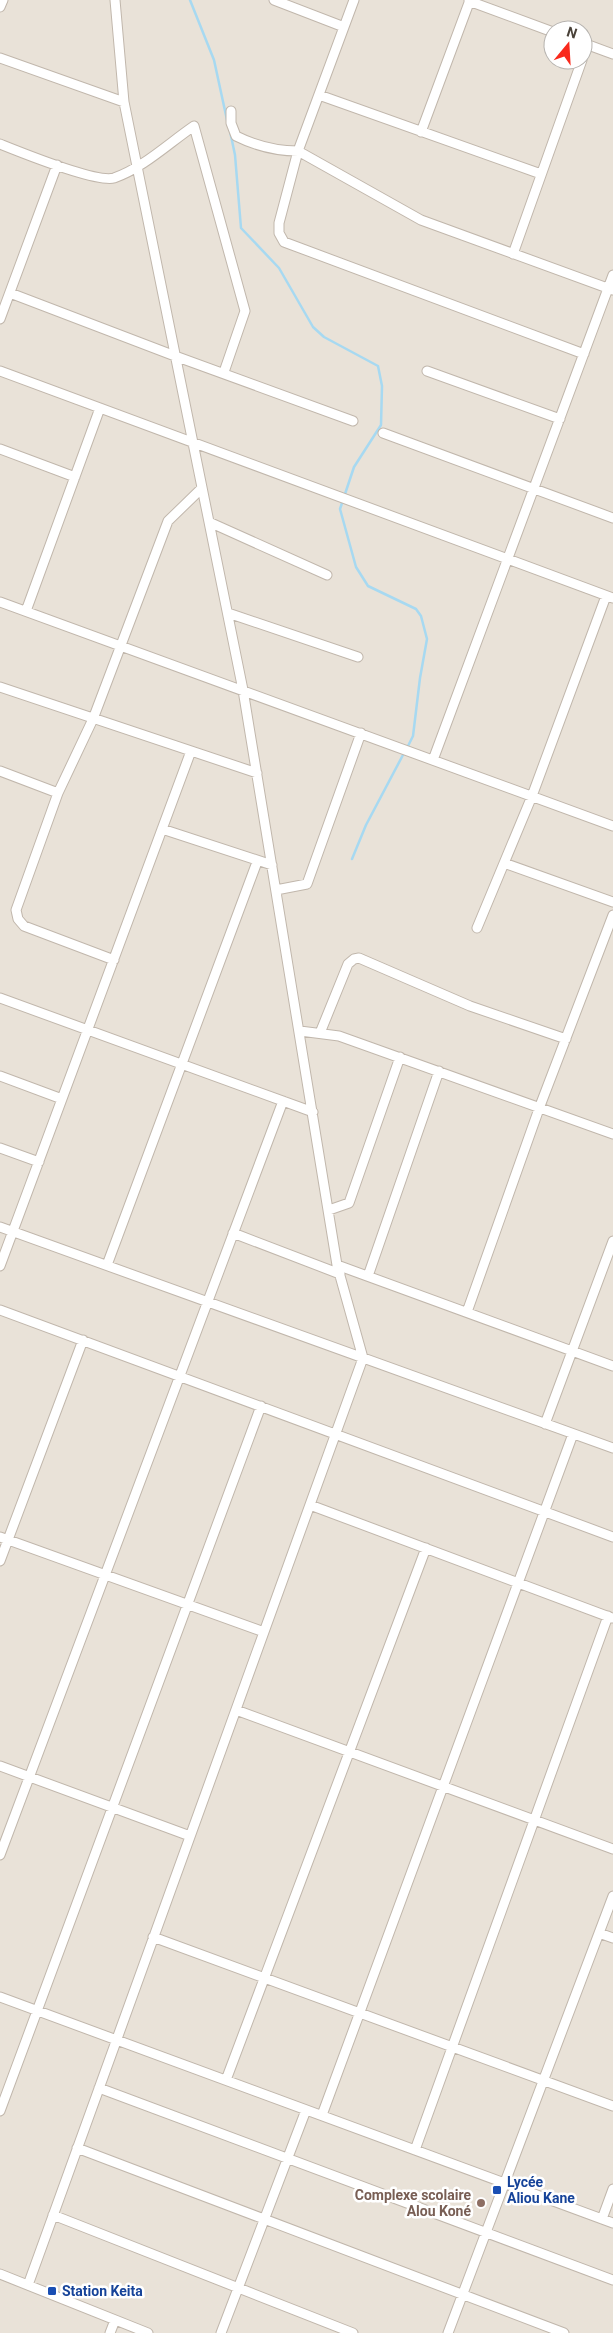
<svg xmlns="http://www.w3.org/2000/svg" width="613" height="2333" viewBox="0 0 613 2333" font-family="Roboto,sans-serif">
<rect width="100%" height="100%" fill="#f5f1ea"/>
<path fill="#e9e2d8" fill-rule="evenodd" d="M0,0H613V2333H0ZM553,30H583V60H553Z"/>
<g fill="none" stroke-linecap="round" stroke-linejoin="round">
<path stroke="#a7d9f1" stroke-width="2.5" d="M190,0L214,60L227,120
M230,131L235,155L241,228L279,268L313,327L324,337L378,366L382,386L381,425L354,467L340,509L356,567L368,586L416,609L421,616L427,639L420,678L413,736L407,748
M352,859L366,825L404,753"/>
<defs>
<path id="minor" d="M274,0L344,27
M354,0L298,151L279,223V233L284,242L584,354
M469,1L553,32
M0,7L3,0
M583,43L613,54
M0,58L124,102
M319,95L541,174
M231,111V123L236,136C256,146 275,151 298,151L421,220L613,290
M421,132L470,0
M0,144C20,152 96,183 114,178C143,168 169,143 194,126L245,311L224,372
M513,254L582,60
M10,293L175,356L353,421
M0,319L57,165
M0,371L613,598
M427,371L560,419
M383,433L613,518
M0,449L75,477
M209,522L327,575
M0,602L613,826
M26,611L100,408
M228,613L358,657
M0,687L257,773
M433,760L613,275
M0,771L58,793
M162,829L272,865
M504,863L613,902
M276,890L307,884L361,733
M477,928L532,796L606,596
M114,960L24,926L18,919L16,910L58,793L93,719L168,521L202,488
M0,998L313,1112
M300,1031L339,1036L613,1134
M320,1033L348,964L354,959L359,958L470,1006L566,1039
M0,1076L62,1099
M0,1148L39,1162
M329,1210L349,1203L400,1057
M0,1227L613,1448
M233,1233L340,1274
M107,1265L257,862
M337,1265L613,1366
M0,1266L191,751
M368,1276L439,1071
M0,1310L613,1537
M467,1312L540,1106L613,915
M545,1424L613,1241
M310,1505L612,1618
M0,1537L264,1632
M0,1561L83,1340
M236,1710L613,1849
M0,1766L190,1836
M0,1855L283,1101
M599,1933L613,1938
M153,1937L613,2106
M0,1997L613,2223
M226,2080L426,1548
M99,2088L613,2280
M0,2111L261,1406
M322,2115L573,1434
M77,2148L564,2333
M415,2150L608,1616
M53,2215L353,2333
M602,2219L613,2189
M0,2274L148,2333
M28,2285L363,1358L337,1265L243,690L124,102L115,0
M110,2333L115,2320
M221,2333L306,2110
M448,2333L613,1896"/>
</defs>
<use href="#minor" stroke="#c1b7ac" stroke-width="11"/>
<use href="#minor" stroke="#fff" stroke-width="9"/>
</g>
<g fill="#1a4fb4" stroke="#fff" stroke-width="2">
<rect x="492" y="2185" width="10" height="10" rx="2.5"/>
<rect x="47" y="2286" width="10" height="10" rx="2.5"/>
</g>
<circle fill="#8d6e63" stroke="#fff" stroke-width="2" cx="481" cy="2203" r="5"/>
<g text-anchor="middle" stroke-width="5" stroke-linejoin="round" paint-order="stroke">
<g font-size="14" font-weight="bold" fill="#164399" stroke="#fff" text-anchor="start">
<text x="507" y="2187">Lycée<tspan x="507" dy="16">Aliou Kane</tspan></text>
<text x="62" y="2296">Station Keita</text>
</g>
<g font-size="14" font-weight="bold" fill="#785e54" stroke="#fff" text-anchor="end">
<text x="471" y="2200">Complexe scolaire<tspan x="471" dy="16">Alou Koné</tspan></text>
</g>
</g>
<g transform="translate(568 45) rotate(18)"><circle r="24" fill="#ffffff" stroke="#b6b3af"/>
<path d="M0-4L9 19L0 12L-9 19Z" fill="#f9291c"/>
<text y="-8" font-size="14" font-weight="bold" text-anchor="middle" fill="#494138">N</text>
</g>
</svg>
